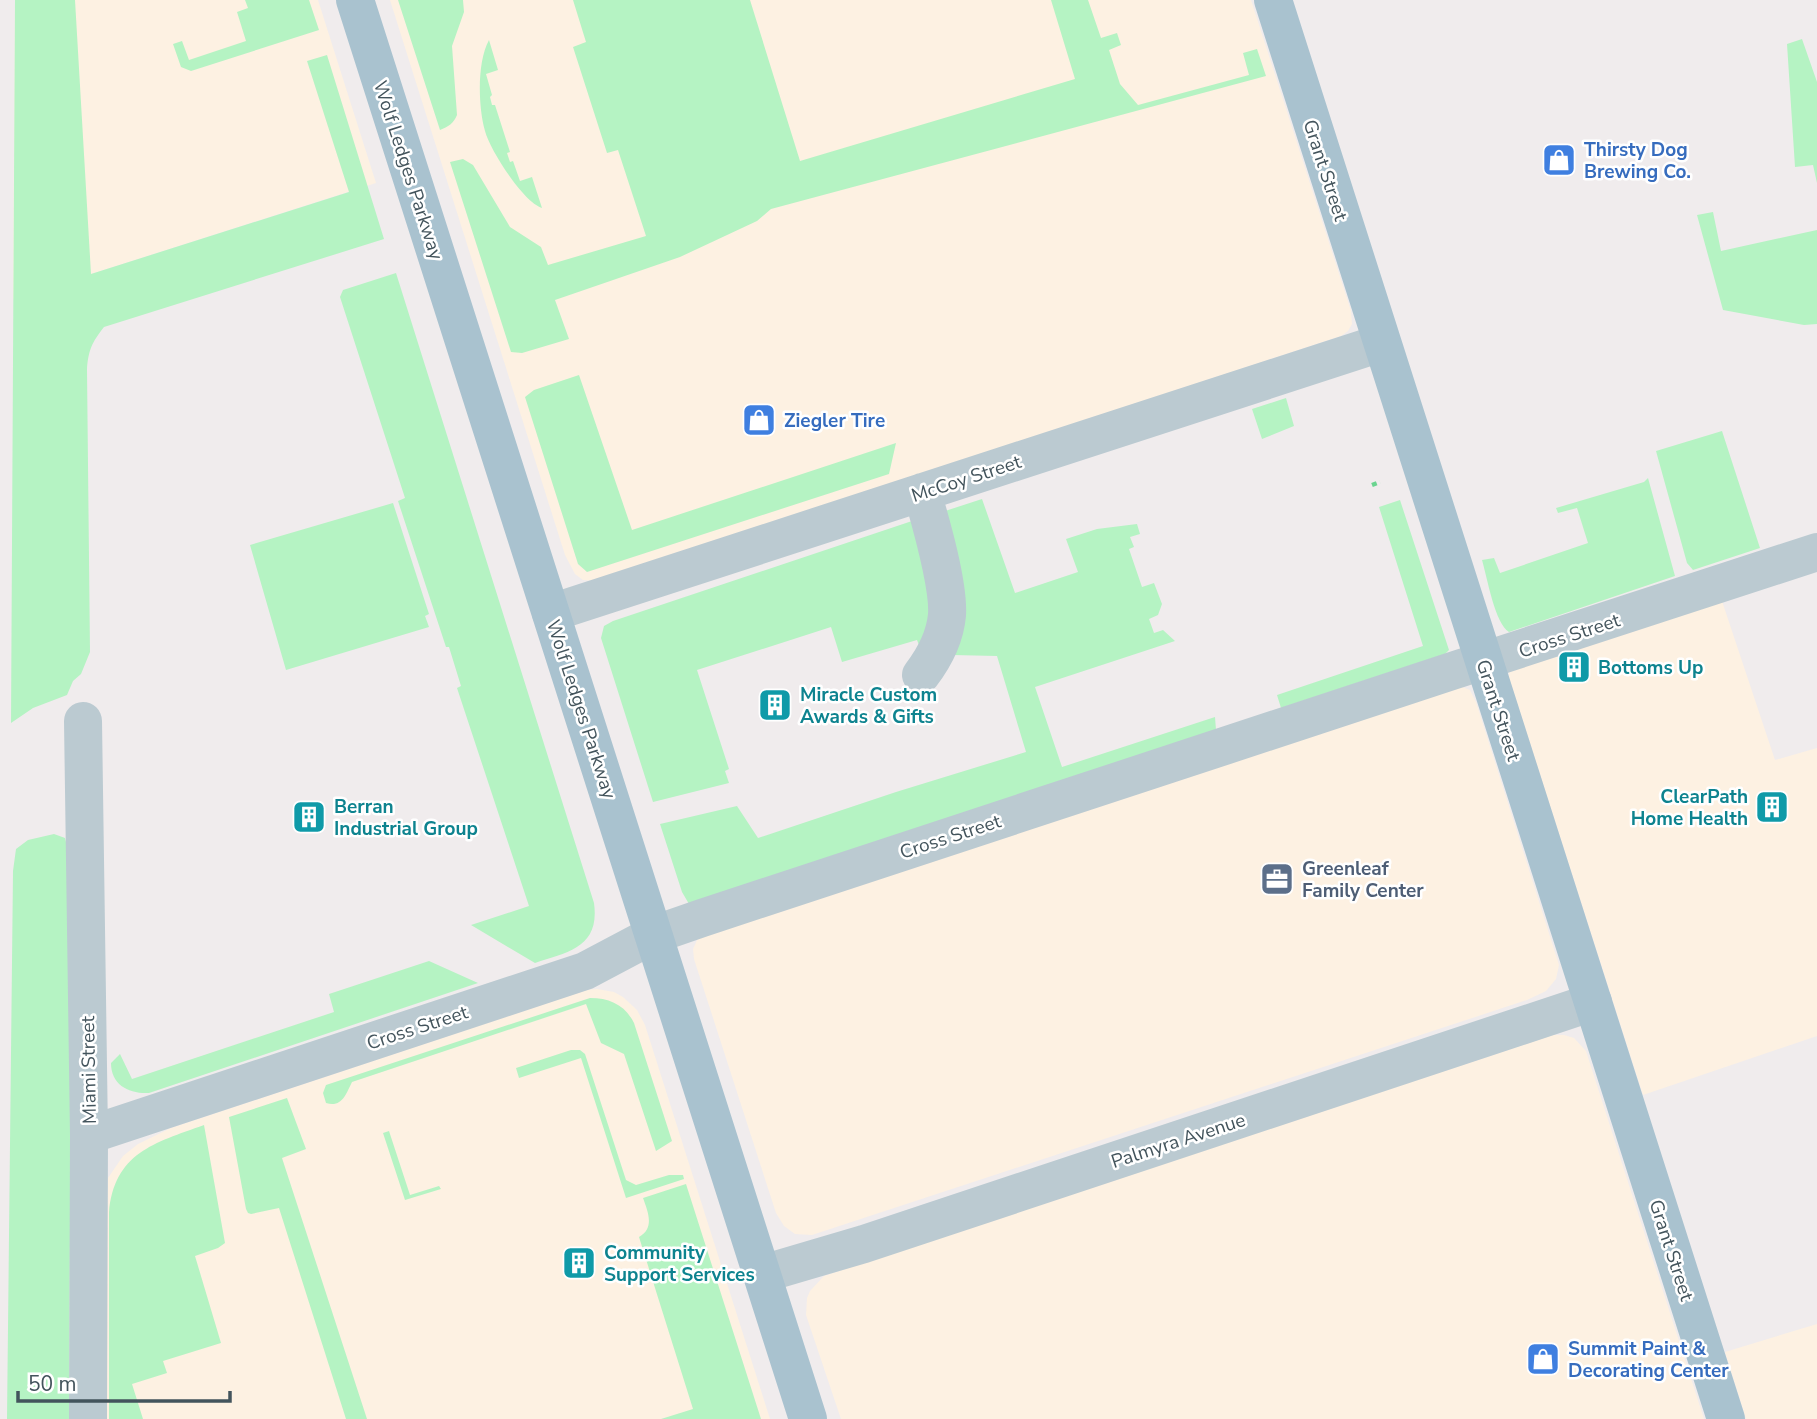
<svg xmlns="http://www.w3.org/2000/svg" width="1817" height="1419" viewBox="0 0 1817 1419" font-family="'Nunito Sans',sans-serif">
<rect width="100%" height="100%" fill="#f0eced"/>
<path fill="#fdf1e2" d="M15,0H318L376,183L13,299Z
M390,0H1251L1351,311L1352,324L1348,331L1341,336L595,581L583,580L575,574L565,555Z
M1720,595L1775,760L1817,748V1036L1643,1095L1509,678V672Z
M1460,686L1470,690L1476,702L1559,965L1556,979L1546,991L1527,1000L812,1235L795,1234L784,1226L776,1213L694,959L693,949L698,938Z
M597,989L614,992L623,997L637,1010L645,1025L770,1419H101L108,1178L123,1156L138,1144L171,1128L586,990Z
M1553,1035H1564L1574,1038L1586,1051L1704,1419H841L806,1315L807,1298L810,1291L824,1276Z
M1817,1324V1419H1746L1725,1352Z"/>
<path fill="#b5f3c3" d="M15,0H75L91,274L349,192L307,61L327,55L384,239L104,327C92,342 88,351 87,370L90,652L81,674L73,681L67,695L33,708L11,723Z
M245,0H309L319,30L191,71L181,67L173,44L182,41L189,60L246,41L237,12L248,8Z
M398,0H463L464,12L452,46L457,115C454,123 448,127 440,130Z
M573,0H750L800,161L1075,79L1051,0H1088L1101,38L1117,33L1121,45L1109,50L1120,84L1138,105L1249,75L1243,53L1257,49L1266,76L771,209L757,221L680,257L555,300L569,339L522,353L511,352L450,162L463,159L473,165L510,227L541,247L548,265L646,236L618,150L607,153L573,47L586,42Z
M1802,39L1817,82V183L1813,165L1795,167L1787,44Z
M489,40L498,70L486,74L492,95L490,97L492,105H495L510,152L507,153L510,162L513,161L520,181L532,177L542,208C523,202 490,150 485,131C478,106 477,62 489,40Z
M1713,212L1721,251L1817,230V324L1804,325L1723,310L1697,215Z
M396,273L594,903C600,947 569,952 535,963L471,925L529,906L457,688L461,686L449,647H446L398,501L405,498L340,297L343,290Z
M579,375L632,530L896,443L889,474L587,572L578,564L525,397L534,390Z
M1286,398L1294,426L1262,439L1252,409Z
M1722,431L1760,548L1693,570L1687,563L1656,451Z
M1648,478L1675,576L1509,632C1495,624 1487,577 1482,560L1494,558L1500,573L1588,543L1577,508L1558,513L1556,508L1644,482Z
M982,499L1015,593L1078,572L1066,539L1097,529L1137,524L1140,534L1130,537L1134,547L1129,549L1142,587L1154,583L1162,604L1158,615L1149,619L1154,633L1163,630L1175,641L1035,687L1062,767L1215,717L1216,730L689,904L682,892L660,824L737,806L758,838L896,792L1026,752L997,656L952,655L939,513Z
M1400,500L1449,650L1445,654L1281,708L1277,695L1423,646L1379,507Z
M393,503L429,614L425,616L429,627L286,670L250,545Z
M918,519L936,602L920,648L917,640L842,662L831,627L697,670L729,769L725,771L729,783L653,802L601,638L604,626L613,621Z
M54,834L65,838L72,866L69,1419H7L13,871L16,849L28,840Z
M429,961L478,983L149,1093C129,1094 111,1085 111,1063L120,1054L132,1079L334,1012L329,994Z
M590,998C610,998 625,1005 634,1023L672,1141L656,1151L624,1054L601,1043L586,1004L352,1082C346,1094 342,1108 326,1103L323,1093L326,1085Z
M571,1050H580L585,1054L626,1180L636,1185L669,1175H683L684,1179L626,1198L581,1058L519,1078L516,1068Z
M287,1098L306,1149L282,1158L367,1419H346L279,1208L251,1214L248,1213L246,1209L229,1117Z
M204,1125L225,1243L218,1248L195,1256L221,1343L163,1361L167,1373L132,1384L143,1419H109V1213C114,1153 154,1143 204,1125Z
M389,1131L410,1195L439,1186L441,1189L405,1200L383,1133Z
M686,1184L761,1419H661L693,1409L639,1237C655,1228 648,1212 643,1198Z"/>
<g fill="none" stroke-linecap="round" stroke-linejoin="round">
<path stroke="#6ad48f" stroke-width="4.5" stroke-dasharray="5 3.5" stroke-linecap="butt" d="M1372,485L1380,482"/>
<path stroke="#bbcad1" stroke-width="38" d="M551,613L1381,343
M921,675C934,658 945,637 947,615C949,585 931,523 922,492
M83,721L89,1135L88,1419
M89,1135L585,971L653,935L702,918C1073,795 1445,673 1817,552
M762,1274L864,1244L1593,1002"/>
<path stroke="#a9c2cf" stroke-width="38" d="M355,0L808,1419
M1273,0L1726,1419"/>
</g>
<defs>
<symbol id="shop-square" viewBox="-11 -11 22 22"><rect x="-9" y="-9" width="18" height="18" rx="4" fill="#3f7fe0" stroke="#fff"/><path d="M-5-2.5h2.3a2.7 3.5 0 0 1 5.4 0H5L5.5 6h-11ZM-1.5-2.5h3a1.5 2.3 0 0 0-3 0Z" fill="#fff"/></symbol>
<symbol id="building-square" viewBox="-11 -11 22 22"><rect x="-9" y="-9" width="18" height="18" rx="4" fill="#0f9aa8" stroke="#fff"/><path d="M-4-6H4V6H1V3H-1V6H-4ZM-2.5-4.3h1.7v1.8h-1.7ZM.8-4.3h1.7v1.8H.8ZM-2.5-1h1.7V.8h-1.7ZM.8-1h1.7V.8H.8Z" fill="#fff"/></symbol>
<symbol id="office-square" viewBox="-11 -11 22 22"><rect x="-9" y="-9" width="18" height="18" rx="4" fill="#5c6f8a" stroke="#fff"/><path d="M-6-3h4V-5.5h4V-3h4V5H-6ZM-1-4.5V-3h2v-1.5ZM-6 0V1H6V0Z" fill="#fff"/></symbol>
</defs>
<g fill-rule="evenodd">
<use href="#shop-square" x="1540" y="141" width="38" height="38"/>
<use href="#shop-square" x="740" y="401" width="38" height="38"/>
<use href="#building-square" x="1555" y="648" width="38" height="38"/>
<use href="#building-square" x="756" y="686" width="38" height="38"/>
<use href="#building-square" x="1753" y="788" width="38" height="38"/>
<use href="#building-square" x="290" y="798" width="38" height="38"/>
<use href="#office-square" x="1258" y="860" width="38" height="38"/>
<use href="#building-square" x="560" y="1244" width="38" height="38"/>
<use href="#shop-square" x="1524" y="1340" width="38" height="38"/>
</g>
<g text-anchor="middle" stroke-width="5" stroke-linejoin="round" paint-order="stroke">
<g font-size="19" font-weight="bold" fill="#366cbe" stroke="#fff" text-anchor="start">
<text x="1584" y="156">Thirsty Dog<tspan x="1584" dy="22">Brewing Co.</tspan></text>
<text x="784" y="427">Ziegler Tire</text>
<text x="1568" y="1355">Summit Paint &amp;<tspan x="1568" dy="22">Decorating Center</tspan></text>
</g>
<g font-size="19" fill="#43545c" stroke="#fff">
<text transform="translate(409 170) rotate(72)" y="7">Wolf Ledges Parkway</text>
<text transform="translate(1326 170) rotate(72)" y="7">Grant Street</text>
<text transform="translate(966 478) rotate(-18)" y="7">McCoy Street</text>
<text transform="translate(1569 635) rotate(-18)" y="7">Cross Street</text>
<text transform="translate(582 709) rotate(72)" y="7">Wolf Ledges Parkway</text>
<text transform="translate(1499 710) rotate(72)" y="7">Grant Street</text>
<text transform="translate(950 836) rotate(-18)" y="7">Cross Street</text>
<text transform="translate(417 1027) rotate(-18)" y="7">Cross Street</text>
<text transform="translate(88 1070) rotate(-91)" y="7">Miami Street</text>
<text transform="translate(1178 1140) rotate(-18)" y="7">Palmyra Avenue</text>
<text transform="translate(1672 1250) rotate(72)" y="7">Grant Street</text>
</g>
<g font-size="19" font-weight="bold" fill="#0d838f" stroke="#fff" text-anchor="start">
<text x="1598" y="674">Bottoms Up</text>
<text x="800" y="701">Miracle Custom<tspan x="800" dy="22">Awards &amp; Gifts</tspan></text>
<text x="1748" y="803" text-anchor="end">ClearPath<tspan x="1748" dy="22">Home Health</tspan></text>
<text x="334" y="813">Berran<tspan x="334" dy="22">Industrial Group</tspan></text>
<text x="604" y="1259">Community<tspan x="604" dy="22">Support Services</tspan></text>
</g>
<g font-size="19" font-weight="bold" fill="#4e5e75" stroke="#fff" text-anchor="start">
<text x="1302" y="875">Greenleaf<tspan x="1302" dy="22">Family Center</tspan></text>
</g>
</g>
<path d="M18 1391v10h212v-10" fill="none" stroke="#43545c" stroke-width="3.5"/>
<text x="28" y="1391" font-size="21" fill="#43545c" stroke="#ffffff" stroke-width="5" paint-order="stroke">50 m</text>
</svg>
